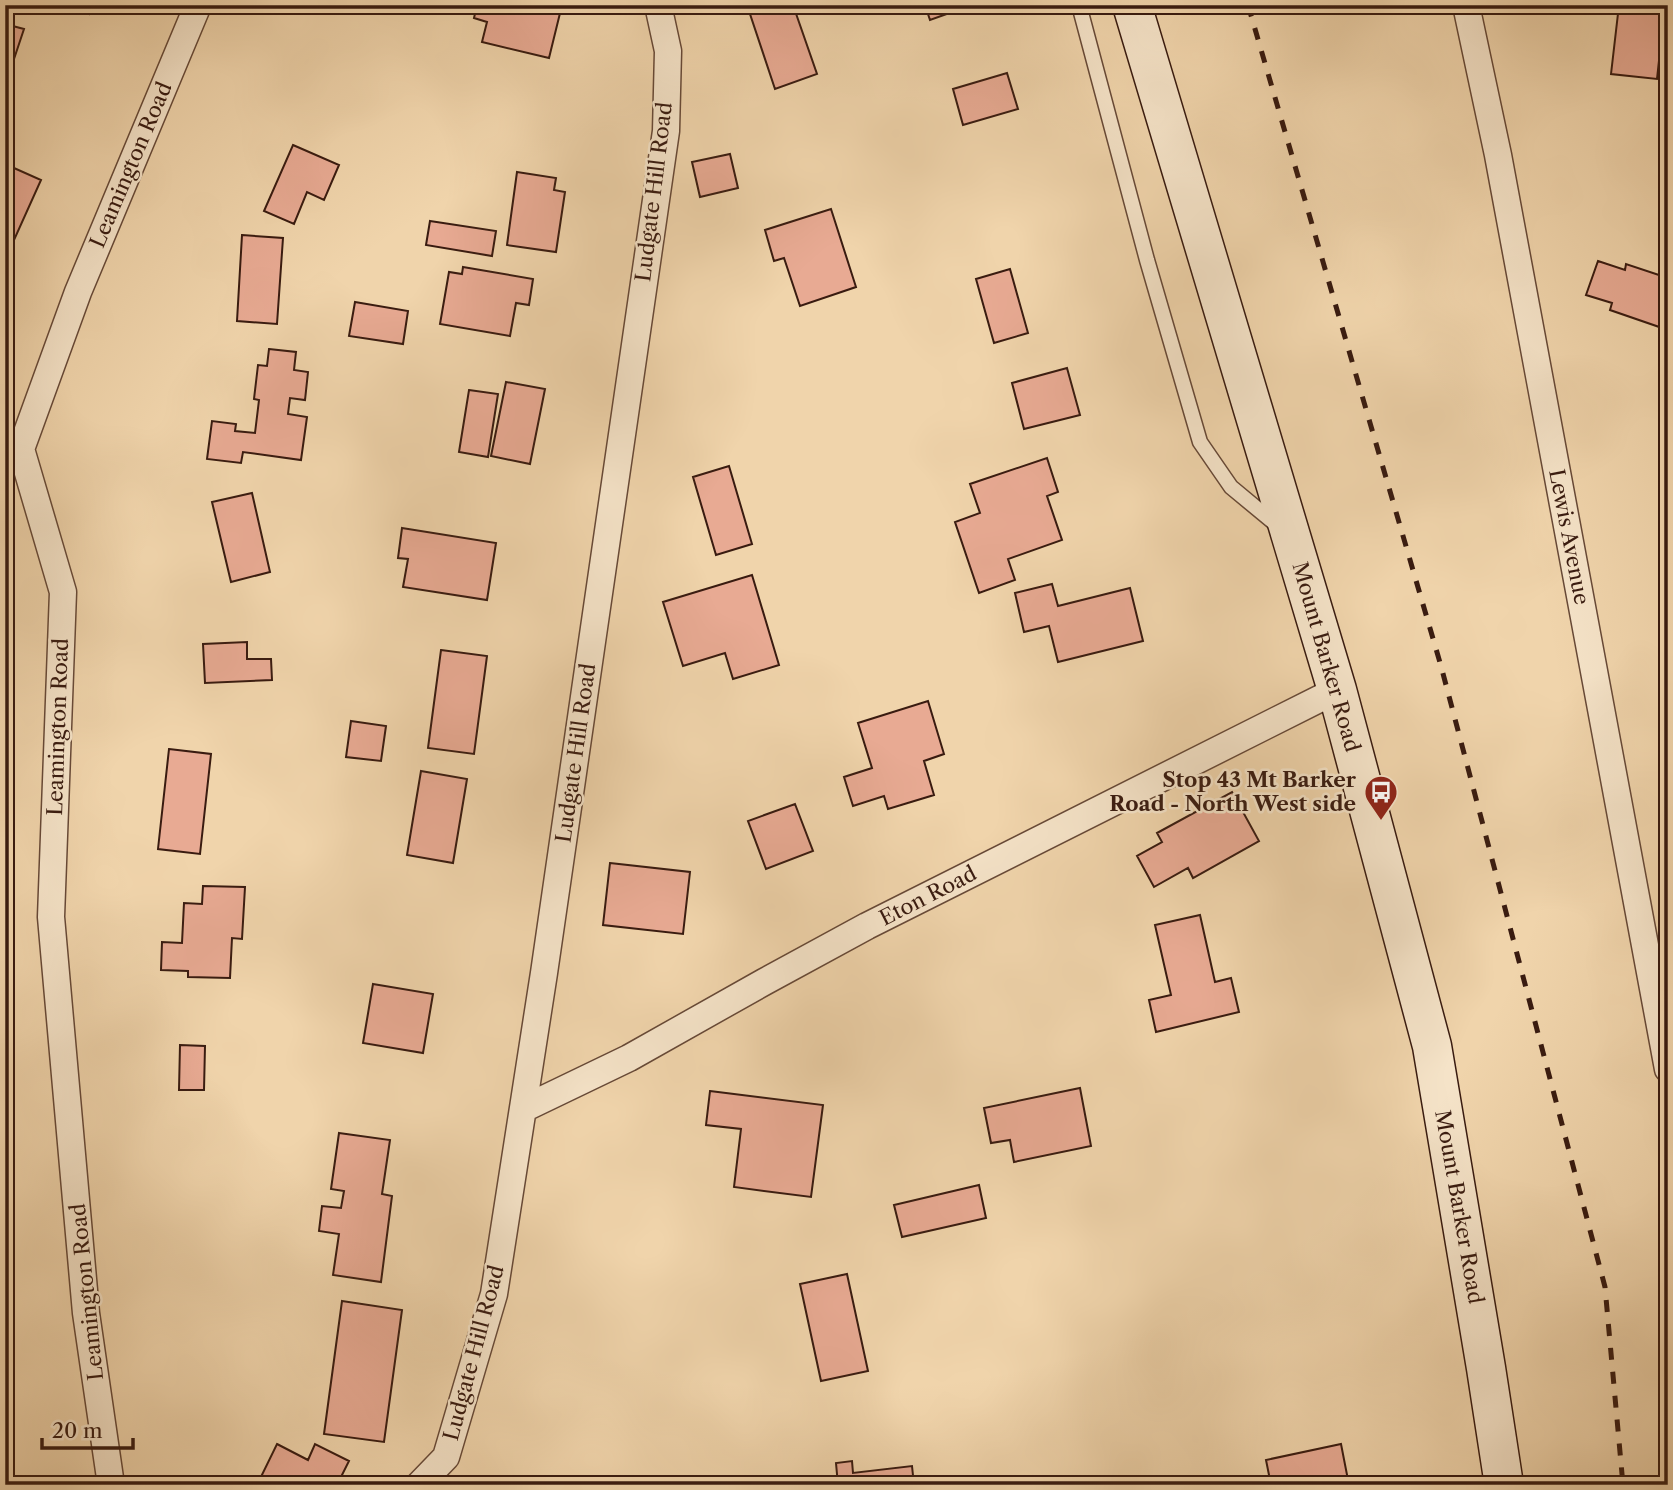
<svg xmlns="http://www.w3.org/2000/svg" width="1673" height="1490" viewBox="0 0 1673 1490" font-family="'Libre Caslon Text',serif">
<rect width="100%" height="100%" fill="#f0d4ab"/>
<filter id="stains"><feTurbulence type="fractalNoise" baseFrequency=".00286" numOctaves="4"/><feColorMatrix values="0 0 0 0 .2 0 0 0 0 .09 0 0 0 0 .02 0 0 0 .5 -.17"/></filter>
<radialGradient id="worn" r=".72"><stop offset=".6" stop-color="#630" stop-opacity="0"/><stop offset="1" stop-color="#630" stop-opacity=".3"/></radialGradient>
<path fill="#e8aa93" stroke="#391b10" stroke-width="2" d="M48,5H91L89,14Z
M477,5H562L549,58L482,42L487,22L474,18Z
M747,5H793L817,74L775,89Z
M925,5H972L930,20Z
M1619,5H1665L1657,79L1611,74Z
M5,24L24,29L5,86Z
M1007,73L1018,109L963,125L953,89Z
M293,145L339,165L324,200L307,192L294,224L264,211Z
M730,154L738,188L700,197L692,162Z
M5,164L41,180L5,260Z
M517,172L556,178L554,190L565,192L556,252L507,245Z
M831,209L856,287L800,306L784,258L774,261L765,230Z
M430,221L496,231L492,256L426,245Z
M242,235L283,238L277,324L237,321Z
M1598,261L1625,270L1626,264L1668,278V330L1610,310L1612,303L1586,295Z
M463,267L533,279L529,305L516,303L510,336L440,324L449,272L462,274Z
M1010,269L1028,333L994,343L976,279Z
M355,302L408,311L403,344L349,336Z
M269,349L296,352L294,370L308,372L305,400L290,398L288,414L307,417L301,460L243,452L241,463L207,459L212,421L236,424L235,431L255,433L259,400L254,399L258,365L267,366Z
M1067,368L1080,415L1024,429L1012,383Z
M506,382L545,389L530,464L491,456Z
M469,390L498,394L488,457L459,452Z
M1047,458L1058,492L1047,496L1062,540L1008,559L1015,580L979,593L955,522L980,513L970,484Z
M729,466L752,544L716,555L693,477Z
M252,493L270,572L231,582L212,502Z
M402,528L496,543L487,600L403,587L408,559L398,558Z
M752,575L779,665L733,679L725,653L683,666L663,602Z
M1052,584L1058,606L1130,588L1143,641L1058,662L1049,626L1024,632L1015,593Z
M247,642V659H271L272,680L205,683L203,644Z
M441,650L487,656L474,754L428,748Z
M928,701L944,754L924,761L934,795L888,809L884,796L853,806L844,777L872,768L858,723Z
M351,721L386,726L381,761L346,757Z
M169,749L211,754L200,854L158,849Z
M421,771L467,779L453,863L407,855Z
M1232,792L1259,841L1193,878L1188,868L1154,887L1137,856L1162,842L1157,833Z
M795,804L813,851L766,869L748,821Z
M610,863L690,872L683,934L603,925Z
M203,886L245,887L242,939L232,938L230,978L188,977V971L161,970L162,942L182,943L184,903L202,904Z
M1200,915L1215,982L1231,978L1239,1012L1156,1032L1149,1000L1171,995L1155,925Z
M373,984L433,994L423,1053L363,1043Z
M180,1045L205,1046L204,1090H179Z
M1080,1088L1091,1146L1014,1162L1010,1140L991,1143L984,1108Z
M710,1091L823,1105L811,1197L734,1187L741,1129L706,1125Z
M339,1133L390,1140L382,1194L392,1196L381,1282L333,1275L339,1234L319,1231L322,1206L341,1208L344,1191L331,1189Z
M979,1185L986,1218L902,1237L894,1205Z
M847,1274L868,1371L821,1381L800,1284Z
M342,1301L402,1310L384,1442L324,1434Z
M277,1444L308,1460L315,1444L349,1461L337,1485H257Z
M1341,1444L1349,1485H1271L1266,1460Z
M852,1461L853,1473L912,1466L914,1485H838L836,1463Z"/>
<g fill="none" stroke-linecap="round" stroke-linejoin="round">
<defs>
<path id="service" d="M1079,5L1147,260L1200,442L1231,487L1278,526"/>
<path id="minor" d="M1466,5L1498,155L1668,1069
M523,1109L629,1058L764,982L867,926L1337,690
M111,1485L86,1313L51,917L63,592L21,449L78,292L198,5
M419,1485L446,1457L494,1294L544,973L666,131L668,51L658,5"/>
<path id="secondary" d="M1132,5L1337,690L1432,1046L1486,1368L1504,1485"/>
</defs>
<use href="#service" stroke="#674937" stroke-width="17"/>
<use href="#minor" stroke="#674937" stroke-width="29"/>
<use href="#secondary" stroke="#391b10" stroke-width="41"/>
<use href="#service" stroke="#f5e3c8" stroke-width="14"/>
<use href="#minor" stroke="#f5e3c8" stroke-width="26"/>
<use href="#secondary" stroke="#f5e3c8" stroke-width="38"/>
<path stroke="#391b10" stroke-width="5" stroke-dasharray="12 12" stroke-linecap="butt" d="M1248,5L1441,666L1605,1287L1623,1485"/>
</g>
<defs>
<symbol id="bus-pin" viewBox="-11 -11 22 30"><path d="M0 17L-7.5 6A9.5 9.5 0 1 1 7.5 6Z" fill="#8f2418" stroke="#f5e3c8"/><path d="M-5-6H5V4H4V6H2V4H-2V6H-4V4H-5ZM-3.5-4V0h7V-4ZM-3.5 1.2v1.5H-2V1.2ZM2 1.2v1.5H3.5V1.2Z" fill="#fff"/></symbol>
</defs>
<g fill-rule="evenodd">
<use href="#bus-pin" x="1362" y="773" width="38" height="52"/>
</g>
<g text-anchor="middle" stroke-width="5" stroke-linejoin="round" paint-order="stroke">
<g font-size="21" fill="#391b10" stroke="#f5e3c8">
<text transform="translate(131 165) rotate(-67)" y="7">Leamington Road</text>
<text transform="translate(654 192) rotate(-83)" y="7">Ludgate Hill Road</text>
<text transform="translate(1569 537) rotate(79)" y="7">Lewis Avenue</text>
<text transform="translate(1326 657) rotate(74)" y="7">Mount Barker Road</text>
<text transform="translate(58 727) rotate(-88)" y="7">Leamington Road</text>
<text transform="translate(576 753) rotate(-82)" y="7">Ludgate Hill Road</text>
<text transform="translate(928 896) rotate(-27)" y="7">Eton Road</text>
<text transform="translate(1459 1207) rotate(80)" y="7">Mount Barker Road</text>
<text transform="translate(87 1292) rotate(-96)" y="7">Leamington Road</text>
<text transform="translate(474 1353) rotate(-75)" y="7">Ludgate Hill Road</text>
</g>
<g font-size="21" font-weight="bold" fill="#391b10" stroke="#f5e3c8" text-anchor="end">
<text x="1356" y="787">Stop 43 Mt Barker<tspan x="1356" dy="24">Road - North West side</tspan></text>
</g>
</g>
<rect width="1673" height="1490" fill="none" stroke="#f0d4ab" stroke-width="28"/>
<rect x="7" y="7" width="1659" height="1476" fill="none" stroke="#391b10" stroke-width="3.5"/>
<rect x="14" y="14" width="1645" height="1462" fill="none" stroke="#391b10" stroke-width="2"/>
<path d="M42 1438v10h91v-10" fill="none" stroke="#391b10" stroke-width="3.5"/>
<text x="52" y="1438" font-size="21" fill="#391b10" stroke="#f5e3c8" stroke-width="5" paint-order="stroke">20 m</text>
<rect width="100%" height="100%" filter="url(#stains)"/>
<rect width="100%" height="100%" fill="url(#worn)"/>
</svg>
